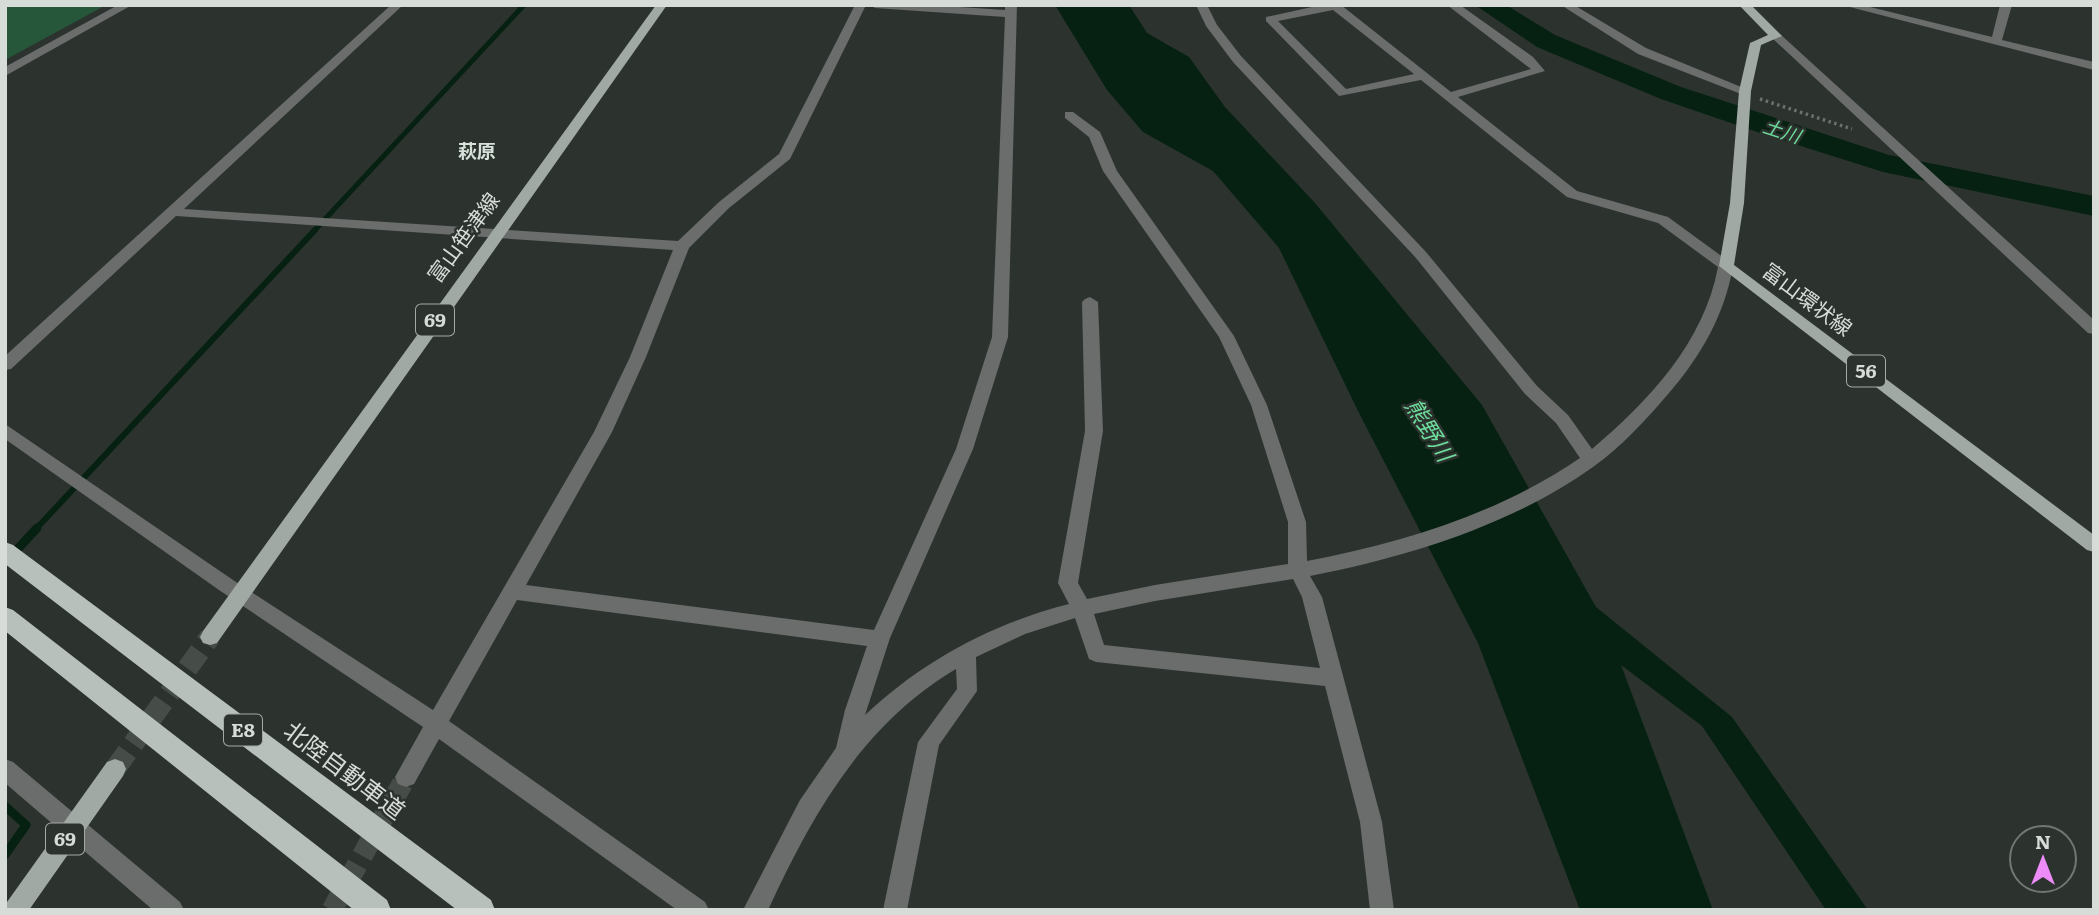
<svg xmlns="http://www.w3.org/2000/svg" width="2099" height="915" viewBox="0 0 2099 915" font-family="Literata,'Noto Sans JP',serif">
<rect width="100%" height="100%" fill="#2c332e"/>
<path fill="#27573b" d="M5,5H106L5,60Z"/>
<path fill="#062112" d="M1055,5H1129L1147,33L1189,57L1225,107L1315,203L1482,405L1596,607L1732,717L1868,910H1826L1702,726L1621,665L1713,910H1580L1478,643L1359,413L1279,248L1213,171L1143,132L1107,90Z"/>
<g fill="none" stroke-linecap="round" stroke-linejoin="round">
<path stroke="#062112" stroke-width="5" d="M313,232L524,5"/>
<path stroke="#062112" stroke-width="6" d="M35,530L315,230"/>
<path stroke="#062112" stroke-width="9" d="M13,554L37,528
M5,806L26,825L5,855"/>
<path fill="#062112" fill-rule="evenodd" d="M1475,5H1506L1555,35L1681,87L1889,155L2094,196V216L1883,172L1766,135L1661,99L1537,47Z"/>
<path stroke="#464c48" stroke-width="21" stroke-dasharray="21 10" stroke-linecap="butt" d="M332,910L406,777"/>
<path stroke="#464c48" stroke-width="21" stroke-dasharray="21 10" stroke-linecap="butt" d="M115,769L210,637"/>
<path stroke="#6b716d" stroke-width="3.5" stroke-dasharray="2.5 3.5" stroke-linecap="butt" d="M1760,99L1852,129"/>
<path fill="#6a6d6b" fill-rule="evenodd" d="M118,5H132L5,76V67Z
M391,5H403L184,209L678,241L719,202L779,154L855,5H866L790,159L729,208L689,248L646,357L612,432L526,585L874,630L956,449L992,337L1005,17L875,8L870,5H929L1005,10V5H1017L1008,337L973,449L890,638L865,715C922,661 993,623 1069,604L1058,583L1085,431L1082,302L1085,299L1090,297L1098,302L1103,431L1078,583L1087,599L1155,585L1288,564V522L1251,405L1219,337L1103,171L1089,137L1065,118V112H1073L1100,132L1117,171L1234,336L1267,405L1306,522L1307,561C1402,543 1500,513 1580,458L1556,423L1525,394L1416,258L1233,62L1206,26L1196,5H1207L1217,25L1241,56L1426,252L1537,386L1568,415L1592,449C1649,401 1704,342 1718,267L1658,223L1567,197L1421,80L1339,96L1266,21V17L1321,5H1341L1451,92L1531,69L1447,5H1460L1533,57L1545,71L1458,97L1577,191L1668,217L1731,263L1733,266C1725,314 1701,356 1669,393C1647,419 1621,447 1593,467C1512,525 1407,557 1310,576L1322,597L1382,822L1394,910H1370L1360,822L1325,686L1096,662L1089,659L1075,618L1025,634L976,657L977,691L939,745L907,910H883L918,742L957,689L956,669C863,724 812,815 768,910H743L800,800L836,748L845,710L867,646L517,600L449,721L705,902L709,910H677L439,739L414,784L406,787L398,784L395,777L423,727L219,590L5,439V424L233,580L433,710L594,432L630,357L673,250L176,216L11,369L5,370V356ZM1333,10L1414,74L1346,89L1278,21ZM1293,579L1302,597L1320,668L1104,645L1094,614L1155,601Z
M1561,5H1574L1646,48L1751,91L1741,94L1638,54Z
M1842,5H1862L1992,37L2000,5H2012L2002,40L2094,62V70Z
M1772,34H1780L2094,320V334L2088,333L1772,38Z
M5,759L13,762L180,902L184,910H153L5,783Z"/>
<path fill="#a1a9a4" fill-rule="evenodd" d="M656,5H667L217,643L210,645L203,643L200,637L203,631Z
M1739,5H1751L1782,36L1761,45L1751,91L1744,203L1734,265L2094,535V552L2087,550L1719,266L1730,203L1739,91L1750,43L1768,35Z
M115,759L123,762L126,769L123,776L29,910H5L7,902L107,762Z"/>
<path fill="#b7c0ba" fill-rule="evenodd" d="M5,542L13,545L491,900L495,910H457L5,564Z
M5,607L13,610L387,900L391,910H354L5,631Z"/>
</g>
<g text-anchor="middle" stroke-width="5" stroke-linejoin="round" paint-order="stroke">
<g font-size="19" font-style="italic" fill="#6ddc9c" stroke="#2c332e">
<text transform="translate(1782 131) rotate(18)" y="7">土川</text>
</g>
<g font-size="19" font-weight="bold" fill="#d7e1da" stroke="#2c332e">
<text x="477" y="158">萩原</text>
</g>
<g fill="#2c332e" stroke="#a4a9a6" stroke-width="2">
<rect x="416" y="304.5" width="38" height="31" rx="5"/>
<rect x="1847" y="355.5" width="38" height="31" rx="5"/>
<rect x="224" y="714.5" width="38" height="31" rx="5"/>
<rect x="46" y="823.5" width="38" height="31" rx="5"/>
</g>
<g font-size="19" font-weight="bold" fill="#d8dcd9">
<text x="435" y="327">69</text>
<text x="1866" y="378">56</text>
<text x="243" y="737">E8</text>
<text x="65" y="846">69</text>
</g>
<g font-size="21" fill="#d8dcd9" stroke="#2c332e">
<text transform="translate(464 238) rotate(-54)" y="7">富山笹津線</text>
<text transform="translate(1807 300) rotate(37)" y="7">富山環状線</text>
</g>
<g font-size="23" font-style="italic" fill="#6ddc9c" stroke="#2c332e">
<text transform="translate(1429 430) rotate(58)" y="8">熊野川</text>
</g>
<g font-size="24" fill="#d8dcd9" stroke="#2c332e">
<text transform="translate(344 771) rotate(37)" y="8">北陸自動車道</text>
</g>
</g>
<rect width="2099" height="915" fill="none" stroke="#d8dcd9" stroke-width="14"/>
<g transform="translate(2043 859)"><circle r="33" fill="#2c332e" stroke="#717772" stroke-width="2"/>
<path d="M0-5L12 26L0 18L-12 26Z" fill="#ed8cf9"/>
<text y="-10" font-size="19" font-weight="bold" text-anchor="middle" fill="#d8dcd9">N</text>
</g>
</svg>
